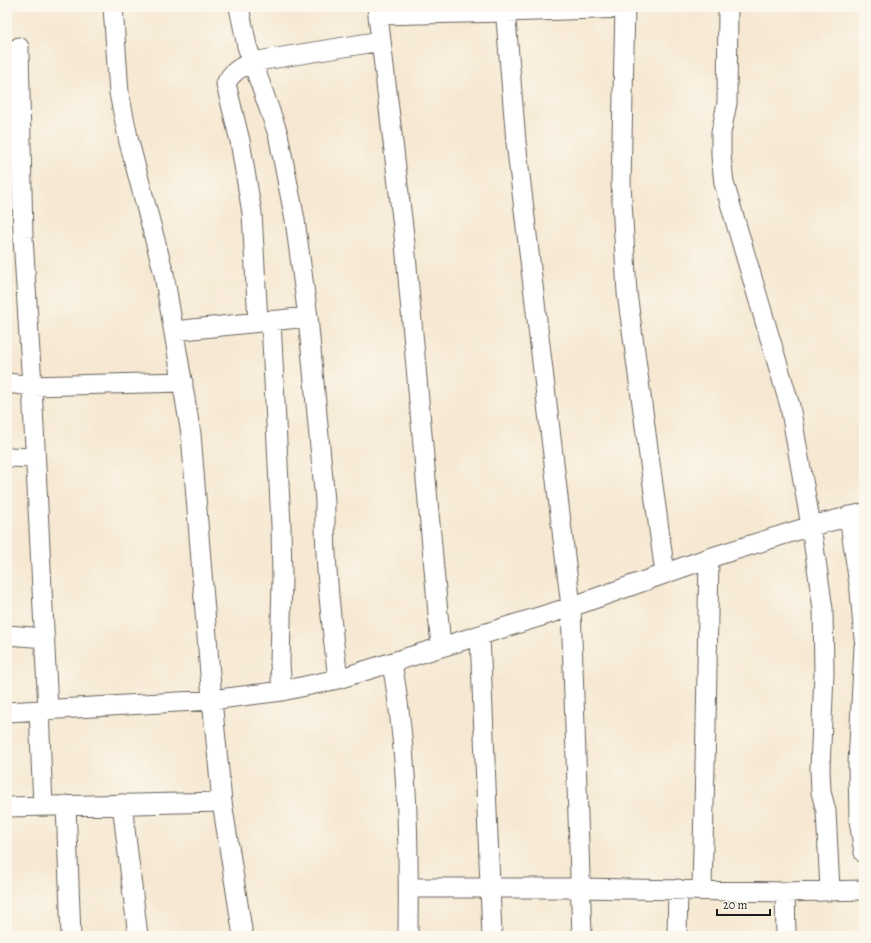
<svg xmlns="http://www.w3.org/2000/svg" width="871" height="943" viewBox="0 0 871 943" font-family="Alegreya,serif">
<rect width="100%" height="100%" fill="#fbf7ec"/>
<filter id="ink" filterUnits="userSpaceOnUse"><feTurbulence type="fractalNoise" baseFrequency=".025" numOctaves="2"/><feDisplacementMap in="SourceGraphic" scale="8" xChannelSelector="R" yChannelSelector="G"/><feConvolveMatrix kernelMatrix="1 2 1 2 8 2 1 2 1" color-interpolation-filters="sRGB"/></filter>
<filter id="wash" filterUnits="userSpaceOnUse"><feTurbulence type="fractalNoise" baseFrequency=".012" numOctaves="4" result="noise"/><feDisplacementMap in="SourceGraphic" scale="16" xChannelSelector="R" yChannelSelector="G"/><feGaussianBlur stdDeviation="0.9" result="paint"/><feColorMatrix in="noise" values="0 0 0 0 0 0 0 0 0 0 0 0 0 0 0 0 0 1.4 0 .05"/><feComposite in="paint" operator="in"/></filter>
<g filter="url(#wash)">
<rect width="100%" height="100%" fill="#f6e8d2"/>
</g>
<g filter="url(#ink)">
<g fill="none" stroke-linecap="round" stroke-linejoin="round">
<defs>
<path id="street" d="M113,7L119,93L129,142L164,274L191,434L212,700L222,802L243,936
M239,7L247,46L278,134L295,220L308,317L325,501C324,561 331,620 338,679
M377,7L405,244L441,647
M505,7L516,142L571,607L582,936
M625,7L621,183L627,293L665,574
M728,7L727,103L721,133V156L724,183L790,406L811,526L823,609L824,673L820,769L821,792L826,811L830,890
M378,15L505,12L625,8
M19,47L23,237L32,386L48,710
M271,320L281,525L282,579L280,664L282,691
M258,322L252,213L240,141L226,84C231,72 241,67 252,62L381,41
M174,331L308,317
M7,383L32,386L183,382
M7,457L35,458
M849,516L860,591L864,639
M7,635L45,638
M480,635L492,936
M864,646L858,764L859,820L864,853
M392,663C408,753 409,845 408,936
M39,710L43,806
M7,712L212,700L282,691L338,679L571,607L709,558L811,526L864,513
M122,804L138,936
M66,805L71,936
M7,807L222,802
M409,888H581L785,892L864,890
M702,889L706,723L709,558
M785,892L786,936
M677,936L678,889"/>
</defs>
<use href="#street" stroke="#68635c" stroke-width="21"/>
<use href="#street" stroke="#fff" stroke-width="19"/>
</g>
</g>
<rect width="871" height="943" fill="none" stroke="#fbf7ec" stroke-width="24"/>
<path d="M717 909v6h53v-6" fill="none" stroke="#1c1c1c" stroke-width="2"/>
<text x="723" y="909" font-size="12" fill="#1c1c1c" stroke="#fbf7ec" stroke-width="3" paint-order="stroke">20 m</text>
</svg>
